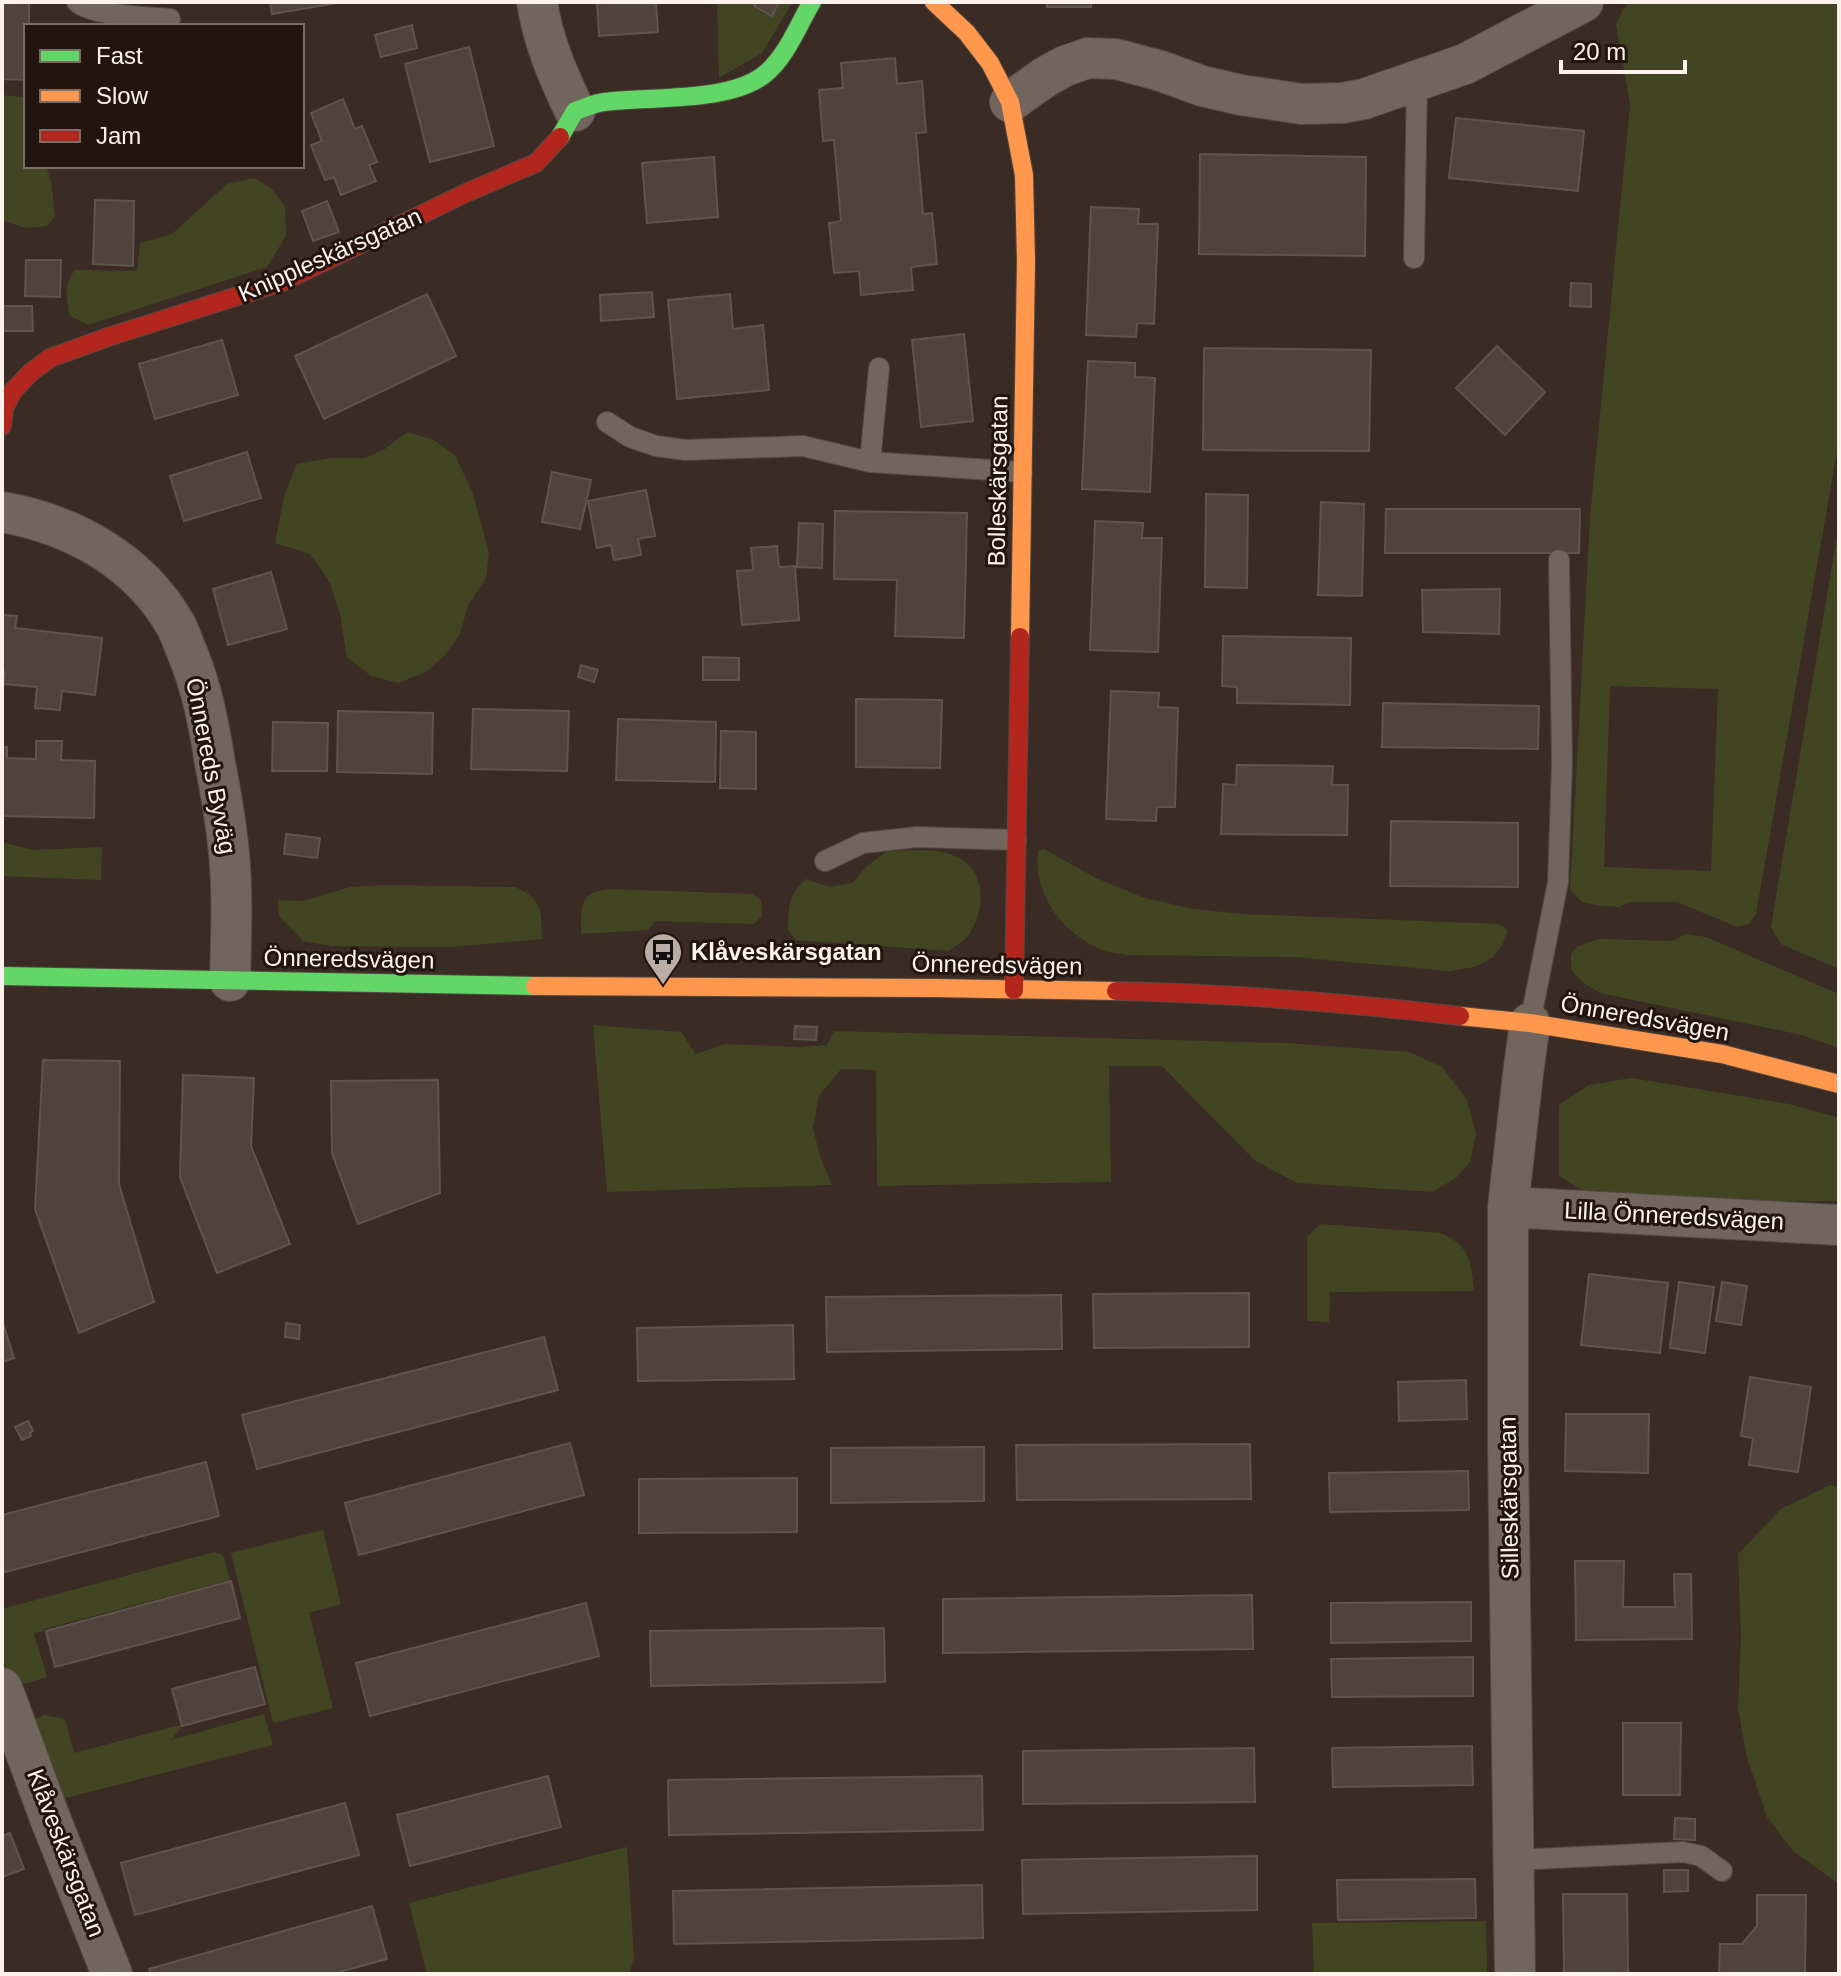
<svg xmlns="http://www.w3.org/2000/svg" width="1841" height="1976" viewBox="0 0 1841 1976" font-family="Helvetica,sans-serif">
<rect width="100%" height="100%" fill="#3a2c24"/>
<path fill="#414522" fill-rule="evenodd" d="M717,2H793L762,53L719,78Z
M1628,2H1839V440L1756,914L1749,924L1737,927L1677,902H1630L1619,907L1596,905L1582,902L1570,890L1590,518L1630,105L1616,23ZM1610,686L1718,689L1711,871L1604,867Z
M2,95L20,97L26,99V166H46L51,181L55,216L47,226L25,228L2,220Z
M254,178L271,188L285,206L286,236L267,267L88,325L69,315L66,288L74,270L137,271L140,243L172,234L227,184Z
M407,432L434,440L455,455L473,494L489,553L486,578L468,605L460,634L444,656L426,672L398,683L371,676L347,657L340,614L330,583L310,554L275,543L284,496L297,464L330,458H365L385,449Z
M1839,524V969L1781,944L1771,927Z
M2,842L32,850L102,847L101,880L2,876Z
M1044,849L1096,878L1142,897L1193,909L1242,914L1498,924L1508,930L1502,945L1493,957L1475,967L1449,971L1294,957L1127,955C1119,953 1109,953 1102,950C1063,934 1033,895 1038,851Z
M887,851C908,851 935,847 955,856C989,869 986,917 964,940C959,944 953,947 949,951L796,940L788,929C789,906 788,895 806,879L829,887L852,883L866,867Z
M382,885L515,887C543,899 541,911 542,939L451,947L331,946L303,941L279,916L278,900L303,901L350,887Z
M611,889L753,894L761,901L762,916L754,924L654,921L649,930L581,934C581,906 579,891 611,889Z
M1685,934L1706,937L1839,994V1048L1802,1035L1600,993L1582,982L1571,969V954L1578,946L1599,939L1674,941Z
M593,1025L681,1032L696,1054L724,1044L800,1047L827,1045L834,1031L1285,1043L1409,1052L1442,1067L1467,1100L1476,1134L1470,1162L1457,1177L1433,1192L1297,1183L1254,1160L1162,1066H1109L1111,1182L877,1186L876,1070L841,1069L819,1096L813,1128L820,1156L832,1185L607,1192Z
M1631,1078L1789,1104L1839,1118V1201H1714L1591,1196L1559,1176V1105L1589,1085Z
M1320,1224L1441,1233C1470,1246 1471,1261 1474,1291L1330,1292L1329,1322L1307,1321V1237Z
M1830,1485L1839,1487V1884L1794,1852L1767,1817L1747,1758L1738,1708L1741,1635L1738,1554L1781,1509Z
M323,1530L341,1604L309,1613L333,1708L273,1723L231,1553Z
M214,1552L223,1555L230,1580L44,1629V1631L34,1633L47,1677L28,1683L13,1685L2,1657V1609Z
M264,1714L273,1745L58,1800L30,1721L44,1715L65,1719L74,1753L184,1724L171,1740Z
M627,1847L634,1958L629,1974H427L409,1903Z
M1486,1921L1487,1974H1314L1312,1923Z"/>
<path fill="#4f433c" stroke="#60544d" stroke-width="2" d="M2,2H29V26H26V80L2,79Z
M270,2H337V3L272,14Z
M597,2H656L658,32L599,36Z
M756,2H779L772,16L754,6Z
M1047,2H1091V7H1047Z
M412,25L417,48L381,57L375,35Z
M469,47L494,146L430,162L405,64Z
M895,58L897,84L922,81L926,132L916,133L923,214L932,213L937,264L911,267L913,290L861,295L859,271L834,273L829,223L841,221L834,140L823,141L819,90L843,88L841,63Z
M343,99L355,129L362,126L377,162L369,165L376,181L341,195L334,177L325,180L311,145L322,141L311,113Z
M1456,118L1584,131L1578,191L1449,178Z
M1200,154L1366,157L1365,256L1199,254Z
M714,157L718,217L647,223L642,163Z
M95,200L134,201L133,266L93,264Z
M327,201L339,232L313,241L302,211Z
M1091,207L1139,209L1138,224H1158L1154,324L1137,323L1136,337L1086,335Z
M26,260H61L60,297L25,296Z
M1571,283L1591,284V307L1570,306Z
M652,292L654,317L601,321L600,295Z
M427,294L456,356L324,419L295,356Z
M730,294L733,329L763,325L769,390L677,399L668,300Z
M2,306H32L33,331H2Z
M964,334L973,421L921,427L912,340Z
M222,340L238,395L155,419L139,364Z
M1497,346L1545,392L1505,435L1456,388Z
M1204,348L1371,350L1369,451L1203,450Z
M1088,361L1135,363V377L1155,378L1150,492L1082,489Z
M247,452L261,498L184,521L170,476Z
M552,472L591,480L580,529L542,522Z
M646,490L655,536L638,539L641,555L614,560L611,545L597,548L588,501Z
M1206,494L1248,495L1247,588L1205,587Z
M1321,502L1364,504L1362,596L1318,595Z
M1386,509H1580L1579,553H1385Z
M835,511L967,513L964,638L895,636L897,580L834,579Z
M1095,521L1143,523L1142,538H1162L1158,652L1090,650Z
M799,523L823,524L822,568L797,567Z
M777,546L779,567L795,566L799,620L742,625L737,571L753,570L751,548Z
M271,572L287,629L228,645L213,589Z
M1500,589L1499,634L1423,632L1422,590Z
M2,615L17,616L15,628L102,638L95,695L62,691L60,710L35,708L37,687L3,684L5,672L2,671Z
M1223,636L1351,638L1350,705L1237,703V687L1222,686Z
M703,657L739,658V680H703Z
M581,665L598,670L594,682L578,677Z
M1111,691L1159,693L1158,707L1178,708L1175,807H1157L1156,821L1106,819Z
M856,699L942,700L940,768L856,767Z
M1383,703L1539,706L1538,749L1382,747Z
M473,709L569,711L567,771L471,769Z
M338,711L433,713L432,774L337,772Z
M618,719L716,722L715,782L616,780Z
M273,722L328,723L327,771H272Z
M721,731L756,732V789L720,788Z
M36,741H62L61,760L95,761L94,818L2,816V747H7V758L36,759Z
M1237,765L1333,766L1332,785H1348L1347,835L1221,834L1223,784L1236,785Z
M1391,821L1518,823V887L1390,886Z
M286,834L320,838L317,858L284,854Z
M795,1026L817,1027L816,1040L794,1039Z
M43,1060L120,1061L119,1184L154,1302L79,1333L35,1209Z
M183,1075L254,1078L251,1146L290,1244L217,1273L180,1177Z
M438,1080L440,1193L358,1224L332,1153L331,1081Z
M1589,1274L1668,1283L1660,1353L1581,1345Z
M1679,1282L1714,1287L1705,1353L1670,1348Z
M1722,1282L1747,1286L1741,1325L1716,1321Z
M1249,1293V1347L1094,1348L1093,1294Z
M1061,1295L1062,1349L827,1352L826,1297Z
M2,1320L14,1358L2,1362Z
M286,1323L300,1325L299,1339L285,1337Z
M793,1325L794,1379L638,1381L637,1328Z
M544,1337L558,1390L257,1469L242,1415Z
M1750,1377L1811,1387L1798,1472L1749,1465L1753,1438L1741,1436Z
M1466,1380L1467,1419L1399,1421L1398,1382Z
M1566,1414H1649L1648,1473L1565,1471Z
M28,1421L33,1431L30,1433L31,1436L22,1440L15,1427Z
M570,1443L584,1495L359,1555L345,1503Z
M1250,1444L1251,1499L1017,1500L1016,1445Z
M984,1447V1501L831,1503V1448Z
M206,1462L219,1516L2,1573V1515Z
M1468,1471L1469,1510L1330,1512L1329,1473Z
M797,1478V1532L639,1533V1479Z
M1575,1561H1624L1623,1607H1675L1674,1574H1691L1692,1639L1576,1640Z
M231,1581L240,1618L55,1667L46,1631Z
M1252,1595L1253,1649L943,1653V1599Z
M1471,1602V1641L1331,1643V1603Z
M586,1603L599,1656L370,1716L356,1663Z
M884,1628L885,1682L651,1686L650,1631Z
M1473,1657V1696L1332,1697L1331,1659Z
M255,1667L265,1704L182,1726L172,1689Z
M1623,1723H1681L1680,1795H1623Z
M1472,1746L1473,1785L1333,1787L1332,1748Z
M1254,1748L1255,1802L1023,1804V1751Z
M548,1776L561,1827L410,1866L397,1815Z
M982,1776L983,1830L669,1835L668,1780Z
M345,1803L359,1855L135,1915L121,1863Z
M1675,1818L1695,1819V1840L1674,1839Z
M10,1833L24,1869L2,1877V1836Z
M1257,1856V1910L1023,1914L1022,1860Z
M1664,1870H1688V1891L1664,1892Z
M1475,1879L1476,1918L1338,1920L1337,1880Z
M982,1885L983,1938L674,1944L673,1891Z
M1563,1894H1627L1628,1974H1564Z
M1757,1895H1806L1805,1974H1719L1720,1944H1742L1757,1926Z
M372,1906L387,1959L332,1974H151L149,1969Z"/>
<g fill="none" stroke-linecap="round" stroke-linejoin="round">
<defs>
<path id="lane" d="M77,2C92,16 148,17 170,19
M1414,258L1417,80
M607,422L630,437L656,446L685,450L803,446L870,462L1022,472
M870,462L879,368
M825,861L863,843L917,837L1016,840
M1530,1023L1558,882L1562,763L1559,560
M1514,1860L1683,1852L1701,1856L1722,1871"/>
<path id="street" d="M537,2C543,41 558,76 575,111
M1010,102L1045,77L1065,66L1088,58L1116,59L1161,71L1202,86L1241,95L1302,104L1342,103L1364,99L1465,64L1583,2
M2,512C72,524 139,561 175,624C180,632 183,643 187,652C202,688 209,725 215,763C221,793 226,823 229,853C233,895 231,939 230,981
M1508,1207L1839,1225
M2,1688L50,1818L112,1974
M1515,1974L1508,1445V1207L1523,1074L1530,1023"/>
<path id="fast" d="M560,137L575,111C585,108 594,103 604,102C649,96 730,103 765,74C787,56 798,25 812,2
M2,976L535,986"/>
<path id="slow" d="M934,2L967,33L990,63L1010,102L1024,175L1026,261L1020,637
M535,986L934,988L1116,991
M1460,1016L1530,1023L1722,1054L1839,1084"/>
<path id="jam" d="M2,426L4,408L13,391L30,373L50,358L111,336L282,282L468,192L536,163L560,137
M1014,990L1020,637
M1116,991C1232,993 1346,1003 1460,1016"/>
</defs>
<use href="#lane" stroke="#544942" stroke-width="22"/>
<use href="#street" stroke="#544942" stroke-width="42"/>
<use href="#fast" stroke="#544942" stroke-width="20"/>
<use href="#slow" stroke="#544942" stroke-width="20"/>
<use href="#jam" stroke="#544942" stroke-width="20"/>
<use href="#lane" stroke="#71655e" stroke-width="20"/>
<use href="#street" stroke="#71655e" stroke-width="40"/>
<use href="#fast" stroke="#63d668" stroke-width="18"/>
<use href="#slow" stroke="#ff974d" stroke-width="18"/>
<use href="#jam" stroke="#b3261e" stroke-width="18"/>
</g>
<defs>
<symbol id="bus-pin" viewBox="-11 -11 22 30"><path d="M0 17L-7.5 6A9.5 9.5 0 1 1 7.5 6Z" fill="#b9ada6" stroke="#22150f"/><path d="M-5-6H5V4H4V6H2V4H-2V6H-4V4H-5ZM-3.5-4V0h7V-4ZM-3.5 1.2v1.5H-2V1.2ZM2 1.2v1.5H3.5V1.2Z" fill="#111"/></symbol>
</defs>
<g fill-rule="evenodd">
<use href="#bus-pin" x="641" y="930" width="44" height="60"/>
</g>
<g text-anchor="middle" stroke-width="6" stroke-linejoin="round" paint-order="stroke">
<g font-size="24" fill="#fdf2ec" stroke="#22150f">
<text transform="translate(330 255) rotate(-24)" y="8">Knippleskärsgatan</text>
<text transform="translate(998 481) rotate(-89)" y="8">Bolleskärsgatan</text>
<text transform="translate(211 766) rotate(79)" y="8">Önnereds Byväg</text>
<text transform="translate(349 959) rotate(1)" y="8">Önneredsvägen</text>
<text transform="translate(997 965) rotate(1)" y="8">Önneredsvägen</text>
<text transform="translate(1645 1018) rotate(10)" y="8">Önneredsvägen</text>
<text transform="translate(1674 1216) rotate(3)" y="8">Lilla Önneredsvägen</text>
<text transform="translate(1509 1498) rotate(-91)" y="8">Silleskärsgatan</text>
<text transform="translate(66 1853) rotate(69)" y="8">Klåveskärsgatan</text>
</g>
<g font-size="24" font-weight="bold" fill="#fdf2ec" stroke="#22150f" text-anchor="start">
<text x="691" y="960">Klåveskärsgatan</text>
</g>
</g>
<rect width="1841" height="1976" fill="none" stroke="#fdf2ec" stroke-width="8"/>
<rect x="24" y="24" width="280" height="144" fill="#22150f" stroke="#7a6d67" stroke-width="2"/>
<rect x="40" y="50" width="40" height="12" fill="#63d668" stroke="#7a6d67" stroke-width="2"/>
<text x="96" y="64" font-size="24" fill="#fdf2ec">Fast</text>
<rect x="40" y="90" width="40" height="12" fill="#ff974d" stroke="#7a6d67" stroke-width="2"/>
<text x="96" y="104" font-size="24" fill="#fdf2ec">Slow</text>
<rect x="40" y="130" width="40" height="12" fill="#b3261e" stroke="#7a6d67" stroke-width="2"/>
<text x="96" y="144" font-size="24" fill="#fdf2ec">Jam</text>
<path d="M1561 60v12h124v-12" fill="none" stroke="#fdf2ec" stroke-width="4"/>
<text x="1573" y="60" font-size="24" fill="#fdf2ec" stroke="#22150f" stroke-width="6" paint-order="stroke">20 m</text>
</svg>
